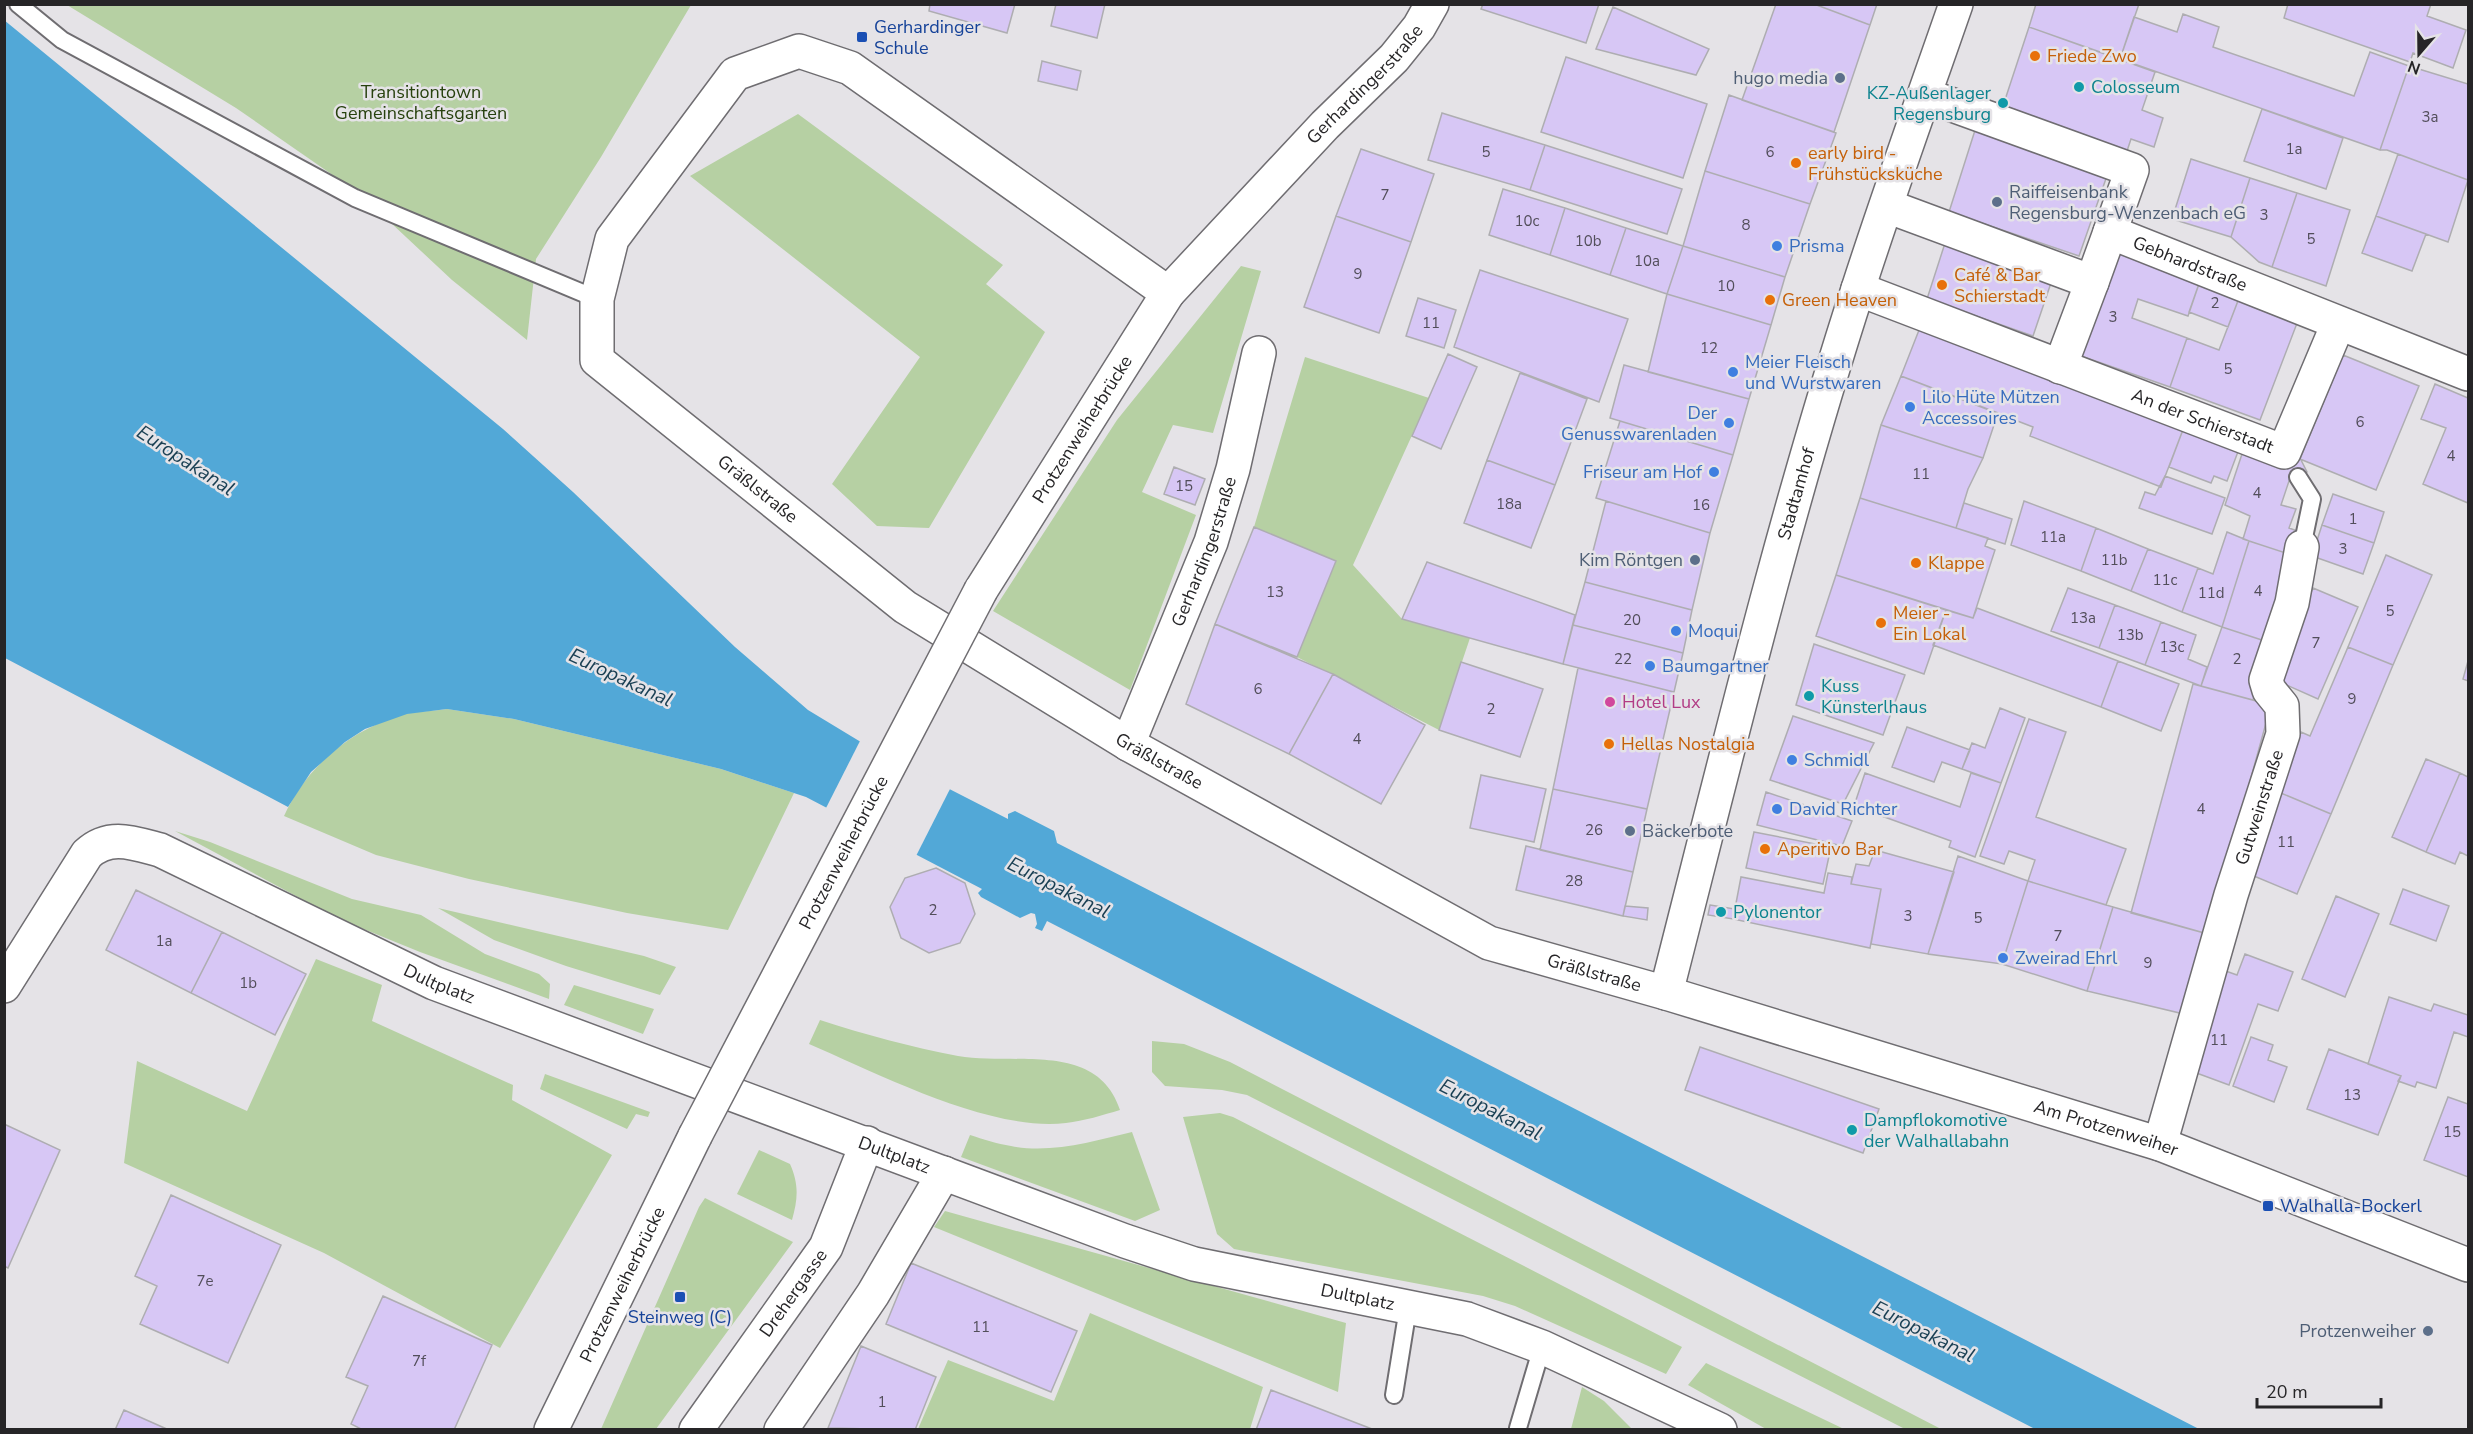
<svg xmlns="http://www.w3.org/2000/svg" width="2473" height="1434" viewBox="0 0 2473 1434" font-family="'Nunito Sans',sans-serif">
<rect width="100%" height="100%" fill="#e5e3e7"/>
<path fill="#b6d0a3" d="M67,5H691L601,157L536,259L527,340L452,280L360,194L236,108Z
M798,114L1003,265L986,284L1045,332L929,528L877,526L832,484L920,357L690,176Z
M1241,266L1261,271L1213,433L1173,425L1142,492L1196,515L1130,690L993,611L1117,420Z
M1305,357L1429,398L1353,565L1402,619L1470,638L1439,730L1297,657L1336,561L1254,527Z
M447,709L514,719L721,769L794,793L728,930L627,913L469,879L376,855L284,816C307,766 351,729 405,714C418,711 434,711 447,709Z
M175,831L210,842L352,899L421,915L485,954L539,974L550,984L549,999L420,952L339,919Z
M438,908L644,956L676,967L660,995L566,966L494,940Z
M316,959L382,985L372,1021L513,1085L512,1100L612,1155L500,1348L324,1253L124,1163L137,1061L247,1111Z
M574,985L654,1009L643,1034L564,1005Z
M820,1020C866,1035 911,1047 958,1056C1013,1066 1097,1040 1120,1110C1103,1115 1084,1121 1066,1123C990,1132 879,1074 809,1044Z
M1152,1041L1184,1044L1230,1062L1941,1429H1905L1247,1095L1222,1090L1165,1086L1152,1072Z
M545,1074L650,1112L648,1117L636,1114L627,1129L540,1089Z
M1220,1113L1233,1117L1682,1347L1666,1374L1515,1306L1483,1296L1234,1249L1217,1234L1183,1117Z
M1132,1132L1160,1210L1135,1221L961,1157L970,1135C983,1139 997,1144 1011,1146C1051,1154 1094,1141 1132,1132Z
M759,1150L790,1164C799,1184 798,1199 792,1220L737,1194Z
M705,1198L793,1242L656,1429H601L699,1207Z
M945,1211L1346,1323L1338,1392L934,1227Z
M1090,1313L1263,1387L1250,1429H918L948,1360L1054,1401Z
M1706,1363L1844,1429H1766L1688,1385Z
M1582,1387L1604,1401L1632,1429H1571Z"/>
<path fill="#52a8d7" d="M4,20L503,429L573,492L735,647L808,710L879,753L1008,819V814L1015,811L1054,831L1057,843L2199,1429H2035L1047,921L1042,931L1035,928L1037,924L1035,914L1031,913L1020,918L981,897L978,893L982,889L806,797L721,769L514,719L447,709L407,714L365,729L345,742L311,772L288,807L5,658Z"/>
<path fill="#e5e3e7" d="M861,739L951,787L915,858L824,812Z"/>
<path fill="#d7c7f5" stroke="#aeadb1" stroke-width="1.5" d="M930,4H1015L1007,33L929,11Z
M1056,4H1105L1097,38L1051,26Z
M1483,4H1599L1586,43L1481,9Z
M1776,4H1814L1870,25L1834,132L1742,100Z
M1814,4H1877L1870,25Z
M2036,4H2139L2120,59L2029,27Z
M2288,4H2431L2427,16L2466,30L2453,68L2413,53L2410,62L2284,18Z
M1613,7L1709,49L1696,75L1596,49Z
M2183,14L2219,27L2213,47L2354,96L2370,52L2409,66L2380,150L2120,59L2134,17L2177,32Z
M2029,27L2155,72L2142,110L2163,118L2154,147L2131,139L2125,157L2000,115Z
M1566,57L1707,104L1683,178L1541,132Z
M1042,61L1081,71L1077,90L1038,81Z
M2409,66L2468,84V180L2387,150H2380Z
M1729,95L1836,133L1810,204L1705,171Z
M2262,109L2343,138L2326,189L2244,161Z
M1442,113L1545,145L1530,190L1428,160Z
M1977,124L2109,170L2079,256L1949,212Z
M1545,145L1682,189L1667,234L1530,190Z
M1361,149L1434,174L1411,242L1336,216Z
M2398,154L2468,180L2448,242L2376,216Z
M2191,159L2250,178L2231,237L2172,219Z
M1705,171L1810,204L1785,277L1683,246Z
M2250,178L2297,193L2272,267L2259,262L2231,237Z
M1503,189L1565,208L1550,255L1489,235Z
M2297,193L2350,210L2326,286L2272,267Z
M1565,208L1626,228L1610,275L1550,255Z
M1336,216L1411,242L1379,333L1304,307Z
M2376,216L2426,234L2412,271L2362,253Z
M1626,228L1683,246L1667,294L1610,275Z
M1946,240L2053,277L2033,336L1927,299Z
M1683,246L1785,277L1771,325L1667,294Z
M2120,246L2201,278L2188,316L2138,299L2132,318L2187,338L2170,387L2081,356Z
M1480,270L1628,319L1599,402L1454,347Z
M2201,278L2241,293L2228,327L2189,312Z
M2241,293L2299,318L2260,420L2170,387L2187,338L2219,350Z
M1667,294L1771,325L1749,399L1648,372Z
M1418,298L1456,310L1444,348L1406,336Z
M1921,325L2184,427L2161,487L2030,436L2033,427L1901,376Z
M1448,354L1477,367L1441,449L1412,436Z
M2343,355L2419,386L2376,490L2300,459Z
M1624,365L1749,399L1733,455L1610,418Z
M1520,373L1587,399L1555,485L1487,460Z
M1901,376L1998,413L1983,458L1881,425Z
M2435,384L2468,398V503L2423,484L2446,428L2421,419Z
M1620,421L1733,455L1710,533L1596,498Z
M1881,425L1983,458L1968,489L1956,528L1860,498Z
M2184,427L2239,449L2227,481L2214,476L2211,483L2169,467Z
M2243,451L2298,454L2307,472L2289,481L2281,505L2296,509L2289,528L2300,532L2292,555L2243,539L2250,516L2225,505Z
M1487,460L1555,485L1531,548L1464,523Z
M1174,467L1205,479L1195,505L1164,494Z
M2165,476L2225,498L2212,534L2139,508L2145,492L2155,495Z
M2333,494L2384,512L2374,543L2322,525Z
M1860,498L1988,538L1985,546L1995,550L1973,618L1836,575Z
M1606,501L1710,533L1692,610L1585,582Z
M2024,501L2096,528L2081,571L2011,545Z
M1964,503L2012,519L2005,544L1956,528Z
M2322,525L2374,543L2363,574L2312,556Z
M1254,527L1336,561L1297,657L1215,624Z
M2096,528L2148,549L2131,591L2081,571Z
M2227,532L2249,541L2222,627L2182,612L2198,568L2213,574Z
M2249,541L2292,555L2268,642L2222,627Z
M2148,549L2198,568L2182,612L2131,591Z
M2386,555L2432,575L2393,665L2348,647Z
M1427,562L1575,615L1563,664L1402,619Z
M1836,575L1946,610L1924,674L1816,636Z
M1585,582L1692,610L1683,653L1573,625Z
M2068,588L2115,605L2099,648L2051,631Z
M2313,588L2358,607L2318,699L2273,679Z
M2115,605L2161,622L2145,665L2099,648Z
M1977,608L2118,661L2101,707L1933,645L1946,610L1973,618Z
M2161,622L2196,635L2188,659L2207,667L2201,686L2145,665Z
M1215,624L1333,674L1289,754L1186,704Z
M1573,625L1683,653L1674,692L1563,664Z
M2222,627L2268,642L2253,700L2201,686Z
M1814,644L1905,675L1883,735L1796,705Z
M2348,647L2393,665L2331,814L2276,791L2301,732L2310,736Z
M2118,661L2179,684L2161,731L2101,707Z
M2468,661V681L2463,679Z
M1461,662L1543,689L1520,757L1439,730Z
M1578,668L1674,692L1647,809L1553,789Z
M1333,674L1425,725L1381,804L1289,754Z
M2193,684L2271,705L2208,934L2131,913Z
M2000,708L2025,718L2001,783L1962,769L1972,743L1985,748Z
M1793,716L1874,743L1843,804L1770,780Z
M2029,719L2066,732L2036,817L2126,849L2106,905L2028,881L2035,860L2009,851L2004,864L1980,856Z
M1907,727L1970,750L1962,769L1942,762L1934,782L1892,767Z
M2426,759L2460,773L2426,852L2392,837Z
M1865,773L1960,807L1971,773L2001,783L1975,857L1949,847L1951,841L1854,806Z
M2460,773L2468,777V856L2460,852L2455,864L2426,852Z
M1481,775L1546,789L1534,842L1470,828Z
M1553,789L1647,809L1633,872L1540,850Z
M2276,791L2331,814L2297,894L2242,871Z
M1766,792L1852,821L1842,846L1757,825Z
M1754,832L1831,847L1823,884L1746,868Z
M1526,846L1633,872L1623,916L1516,890Z
M1875,850L1954,872L1928,954L1871,944L1881,889L1851,884L1856,864L1869,866Z
M1958,856L2028,881L2002,964L1928,954Z
M936,868L965,883L975,914L960,943L929,953L901,938L890,907L905,878Z
M1828,873L1852,877L1851,884L1881,889L1870,948L1733,919L1741,877L1824,893Z
M2028,881L2113,907L2087,991L2002,964Z
M2403,889L2449,906L2436,941L2390,924Z
M136,890L222,932L191,993L106,950Z
M2336,896L2379,914L2345,997L2302,979Z
M1710,905L1735,909L1733,919L1708,915Z
M1625,906L1648,908L1647,920L1623,916Z
M2113,907L2208,934L2184,1014L2087,991Z
M222,932L306,974L275,1035L191,993Z
M2245,954L2293,972L2278,1011L2258,1004L2229,1085L2183,1068L2220,969L2237,975Z
M2389,997L2431,1011L2434,1004L2468,1015V1037L2454,1032L2436,1088L2417,1082L2415,1087L2398,1081L2401,1076L2368,1064Z
M2251,1037L2273,1045L2268,1060L2287,1067L2274,1102L2233,1086Z
M1700,1047L1879,1109L1863,1153L1685,1090Z
M2329,1049L2401,1076L2378,1135L2307,1109Z
M2448,1097L2468,1104V1177L2424,1160Z
M4,1124L60,1150L8,1268L4,1266Z
M171,1195L281,1245L228,1363L140,1324L157,1286L135,1276Z
M911,1263L1077,1331L1051,1392L886,1324Z
M383,1296L492,1345L454,1430H363L351,1424L368,1386L346,1377Z
M861,1346L936,1377L915,1430L828,1428Z
M1271,1390L1372,1429L1256,1430Z
M124,1410L169,1430H115Z"/>
<g fill="none" stroke-linecap="round" stroke-linejoin="round">
<defs>
<path id="service" d="M18,4L62,40L355,198L597,299
M2298,477L2312,499L2302,547
M1394,1395L1408,1308
M1518,1428L1542,1347"/>
<g id="minor">
<path id="s1" d="M1925,95L2132,170L2110,232L2468,374"/>
<path d="M1887,206L2092,282L2110,232"/>
<path id="s2" d="M1858,289L2284,452L2338,324"/>
<path id="s3" d="M1168,293L850,68L799,51L735,74L612,239L597,299V360L905,607L1128,744L1489,943L1666,993L2160,1144L2468,1265"/>
<path d="M2060,367L2092,282"/>
<path id="s4" d="M981,590L1168,293L1325,125L1394,58L1419,27L1432,4"/>
<path id="s5" d="M1128,744L1211,542L1233,469L1259,353"/>
<path id="s6" d="M4,986L87,854C109,833 134,843 160,850L434,983L1125,1241L1194,1264L1467,1319L1542,1347L1720,1430"/>
<path id="s7" d="M1666,993C1726,758 1783,520 1858,289C1889,193 1923,99 1956,4"/>
<path id="s8" d="M2160,1144L2231,895L2283,734L2282,706L2269,690L2266,680L2292,603L2302,547"/>
<path id="s9" d="M551,1430L695,1136"/>
<path id="s10" d="M696,1430L826,1247L867,1143"/>
<path d="M781,1430L873,1294L944,1173"/>
</g>
</defs>
<use href="#service" stroke="#6f6d71" stroke-width="20"/>
<use href="#minor" stroke="#6f6d71" stroke-width="36"/>
<use href="#service" stroke="#fff" stroke-width="16"/>
<use href="#minor" stroke="#fff" stroke-width="33"/>
<defs>
<g id="minor-bridge">
<path id="s11" d="M695,1136L981,590"/>
</g>
</defs>
<use href="#minor-bridge" stroke="#6f6d71" stroke-width="36" stroke-linecap="butt"/>
<use href="#minor-bridge" stroke="#fff" stroke-width="33"/>
</g>
<g fill="#1a4fb4" stroke="#e5e3e7" stroke-width="2">
<rect x="856" y="31" width="12" height="12" rx="3"/>
<rect x="2262" y="1200" width="12" height="12" rx="3"/>
<rect x="674" y="1291" width="12" height="12" rx="3"/>
</g>
<g fill="#e8710a" stroke="#e5e3e7" stroke-width="2">
<circle cx="2035" cy="56" r="6"/>
<circle cx="1796" cy="163" r="6"/>
<circle cx="1942" cy="285" r="6"/>
<circle cx="1770" cy="300" r="6"/>
<circle cx="1916" cy="563" r="6"/>
<circle cx="1881" cy="623" r="6"/>
<circle cx="1609" cy="744" r="6"/>
<circle cx="1765" cy="849" r="6"/>
</g>
<g fill="#5c6f8a" stroke="#e5e3e7" stroke-width="2">
<circle cx="1840" cy="78" r="6"/>
<circle cx="1997" cy="202" r="6"/>
<circle cx="1695" cy="560" r="6"/>
<circle cx="1630" cy="831" r="6"/>
<circle cx="2428" cy="1331" r="6"/>
</g>
<g fill="#0f9aa8" stroke="#e5e3e7" stroke-width="2">
<circle cx="2079" cy="87" r="6"/>
<circle cx="2003" cy="103" r="6"/>
<circle cx="1809" cy="696" r="6"/>
<circle cx="1721" cy="912" r="6"/>
<circle cx="1852" cy="1130" r="6"/>
</g>
<g fill="#3f7fe0" stroke="#e5e3e7" stroke-width="2">
<circle cx="1777" cy="246" r="6"/>
<circle cx="1733" cy="372" r="6"/>
<circle cx="1910" cy="407" r="6"/>
<circle cx="1729" cy="423" r="6"/>
<circle cx="1714" cy="472" r="6"/>
<circle cx="1676" cy="631" r="6"/>
<circle cx="1650" cy="666" r="6"/>
<circle cx="1792" cy="760" r="6"/>
<circle cx="1777" cy="809" r="6"/>
<circle cx="2003" cy="958" r="6"/>
</g>
<circle fill="#d1479c" stroke="#e5e3e7" stroke-width="2" cx="1610" cy="702" r="6"/>
<g text-anchor="middle" stroke-width="5" stroke-linejoin="round" paint-order="stroke">
<g font-size="15" fill="#524e5a">
<text x="2430" y="122">3a</text>
<text x="2294" y="154">1a</text>
<text x="1486" y="157">5</text>
<text x="1770" y="157">6</text>
<text x="1385" y="200">7</text>
<text x="2264" y="220">3</text>
<text x="1527" y="226">10c</text>
<text x="1746" y="230">8</text>
<text x="2311" y="244">5</text>
<text x="1588" y="246">10b</text>
<text x="1647" y="266">10a</text>
<text x="1358" y="279">9</text>
<text x="1726" y="291">10</text>
<text x="2215" y="308">2</text>
<text x="2113" y="322">3</text>
<text x="1431" y="328">11</text>
<text x="1709" y="353">12</text>
<text x="2228" y="374">5</text>
<text x="2360" y="427">6</text>
<text x="2451" y="461">4</text>
<text x="1921" y="479">11</text>
<text x="1184" y="491">15</text>
<text x="2257" y="498">4</text>
<text x="1509" y="509">18a</text>
<text x="1701" y="510">16</text>
<text x="2353" y="524">1</text>
<text x="2053" y="542">11a</text>
<text x="2343" y="554">3</text>
<text x="2114" y="565">11b</text>
<text x="2165" y="585">11c</text>
<text x="2258" y="596">4</text>
<text x="1275" y="597">13</text>
<text x="2211" y="598">11d</text>
<text x="2390" y="616">5</text>
<text x="2083" y="623">13a</text>
<text x="1632" y="625">20</text>
<text x="2130" y="640">13b</text>
<text x="2316" y="648">7</text>
<text x="2172" y="652">13c</text>
<text x="1623" y="664">22</text>
<text x="2237" y="664">2</text>
<text x="1258" y="694">6</text>
<text x="2352" y="704">9</text>
<text x="1491" y="714">2</text>
<text x="1357" y="744">4</text>
<text x="2201" y="814">4</text>
<text x="1594" y="835">26</text>
<text x="2286" y="847">11</text>
<text x="1574" y="886">28</text>
<text x="933" y="915">2</text>
<text x="1908" y="921">3</text>
<text x="1978" y="923">5</text>
<text x="2058" y="941">7</text>
<text x="164" y="946">1a</text>
<text x="2148" y="968">9</text>
<text x="248" y="988">1b</text>
<text x="2219" y="1045">11</text>
<text x="2352" y="1100">13</text>
<text x="2452" y="1137">15</text>
<text x="205" y="1286">7e</text>
<text x="981" y="1332">11</text>
<text x="419" y="1366">7f</text>
<text x="882" y="1407">1</text>
</g>
<g font-size="18" fill="#164399" stroke="#e5e3e7" text-anchor="start">
<text x="874" y="33">Gerhardinger<tspan x="874" dy="21">Schule</tspan></text>
<text x="2280" y="1212">Walhalla-Bockerl</text>
<text x="680" y="1323" text-anchor="middle">Steinweg (C)</text>
</g>
<g font-size="18" fill="#c56008" stroke="#e5e3e7" text-anchor="start">
<text x="2047" y="62">Friede Zwo</text>
<text x="1808" y="159">early bird -<tspan x="1808" dy="21">Frühstücksküche</tspan></text>
<text x="1954" y="281">Café &amp; Bar<tspan x="1954" dy="21">Schierstadt</tspan></text>
<text x="1782" y="306">Green Heaven</text>
<text x="1928" y="569">Klappe</text>
<text x="1893" y="619">Meier -<tspan x="1893" dy="21">Ein Lokal</tspan></text>
<text x="1621" y="750">Hellas Nostalgia</text>
<text x="1777" y="855">Aperitivo Bar</text>
</g>
<g font-size="18" fill="#4e5e75" stroke="#e5e3e7" text-anchor="end">
<text x="1828" y="84">hugo media</text>
<text x="2009" y="198" text-anchor="start">Raiffeisenbank<tspan x="2009" dy="21">Regensburg-Wenzenbach eG</tspan></text>
<text x="1683" y="566">Kim Röntgen</text>
<text x="1642" y="837" text-anchor="start">Bäckerbote</text>
<text x="2416" y="1337">Protzenweiher</text>
</g>
<g font-size="18" fill="#262527" stroke="#e5e3e7">
<text dy="6" stroke="none"><textPath href="#s4" startOffset="638">Gerhardingerstraße</textPath></text>
<text dy="6" stroke="none"><textPath href="#s1" startOffset="372">Gebhardstraße</textPath></text>
<text dy="6" stroke="none"><textPath href="#s2" startOffset="369">An der Schierstadt</textPath></text>
<text dy="6" stroke="none"><textPath href="#s4" startOffset="190">Protzenweiherbrücke</textPath></text>
<text dy="6" stroke="none"><textPath href="#s3" startOffset="1046">Gräßlstraße</textPath></text>
<text dy="6" stroke="none"><textPath href="#s7" startOffset="516">Stadtamhof</textPath></text>
<text dy="6" stroke="none"><textPath href="#s5" startOffset="207">Gerhardingerstraße</textPath></text>
<text dy="6" stroke="none"><textPath href="#s3" startOffset="1532">Gräßlstraße</textPath></text>
<text dy="6" stroke="none"><textPath href="#s8" startOffset="351">Gutweinstraße</textPath></text>
<text dy="6" stroke="none"><textPath href="#s11" startOffset="320">Protzenweiherbrücke</textPath></text>
<text dy="6" stroke="none"><textPath href="#s3" startOffset="2018">Gräßlstraße</textPath></text>
<text dy="6" stroke="none"><textPath href="#s6" startOffset="543">Dultplatz</textPath></text>
<text dy="6" stroke="none"><textPath href="#s3" startOffset="2553">Am Protzenweiher</textPath></text>
<text dy="6" stroke="none"><textPath href="#s6" startOffset="1029">Dultplatz</textPath></text>
<text dy="6" stroke="none"><textPath href="#s9" startOffset="162">Protzenweiherbrücke</textPath></text>
<text dy="6" stroke="none"><textPath href="#s10" startOffset="168">Drehergasse</textPath></text>
<text dy="6" stroke="none"><textPath href="#s6" startOffset="1515">Dultplatz</textPath></text>
</g>
<g font-size="18" fill="#0d838f" stroke="#e5e3e7" text-anchor="start">
<text x="2091" y="93">Colosseum</text>
<text x="1991" y="99" text-anchor="end">KZ-Außenlager<tspan x="1991" dy="21">Regensburg</tspan></text>
<text x="1821" y="692">Kuss<tspan x="1821" dy="21">Künsterlhaus</tspan></text>
<text x="1733" y="918">Pylonentor</text>
<text x="1864" y="1126">Dampflokomotive<tspan x="1864" dy="21">der Walhallabahn</tspan></text>
</g>
<g font-size="18" fill="#27410e" stroke="#e5e3e7">
<text x="421" y="98">Transitiontown<tspan x="421" dy="21">Gemeinschaftsgarten</tspan></text>
</g>
<g font-size="18" fill="#366cbe" stroke="#e5e3e7" text-anchor="start">
<text x="1789" y="252">Prisma</text>
<text x="1745" y="368">Meier Fleisch<tspan x="1745" dy="21">und Wurstwaren</tspan></text>
<text x="1922" y="403">Lilo Hüte Mützen<tspan x="1922" dy="21">Accessoires</tspan></text>
<text x="1717" y="419" text-anchor="end">Der<tspan x="1717" dy="21">Genusswarenladen</tspan></text>
<text x="1702" y="478" text-anchor="end">Friseur am Hof</text>
<text x="1688" y="637">Moqui</text>
<text x="1662" y="672">Baumgartner</text>
<text x="1804" y="766">Schmidl</text>
<text x="1789" y="815">David Richter</text>
<text x="2015" y="964">Zweirad Ehrl</text>
</g>
<g font-size="18" fill="#b23c85" stroke="#e5e3e7" text-anchor="start">
<text x="1622" y="708">Hotel Lux</text>
</g>
<g font-size="20" font-style="italic" fill="#193f53" stroke="#e5e3e7">
<text transform="translate(186 460) rotate(33)" y="7">Europakanal</text>
<text transform="translate(621 677) rotate(25)" y="7">Europakanal</text>
<text transform="translate(1059 887) rotate(27)" y="7">Europakanal</text>
<text transform="translate(1491 1109) rotate(27)" y="7">Europakanal</text>
<text transform="translate(1924 1331) rotate(27)" y="7">Europakanal</text>
</g>
</g>
<rect width="2473" height="1434" fill="none" stroke="#262527" stroke-width="12"/>
<g transform="translate(2419 54) rotate(200)" stroke="#e5e3e7" stroke-width="4.5" paint-order="stroke">
<path d="M0-4.5L10 22L0 15L-10 22Z" fill="#262527"/>
<text y="-9" font-size="16" font-weight="bold" text-anchor="middle" fill="#262527">N</text>
</g>
<path d="M2257 1398v9h124v-9" fill="none" stroke="#262527" stroke-width="3"/>
<text x="2266" y="1398" font-size="18" fill="#262527" stroke="#e5e3e7" stroke-width="4.5" paint-order="stroke">20 m</text>
</svg>
